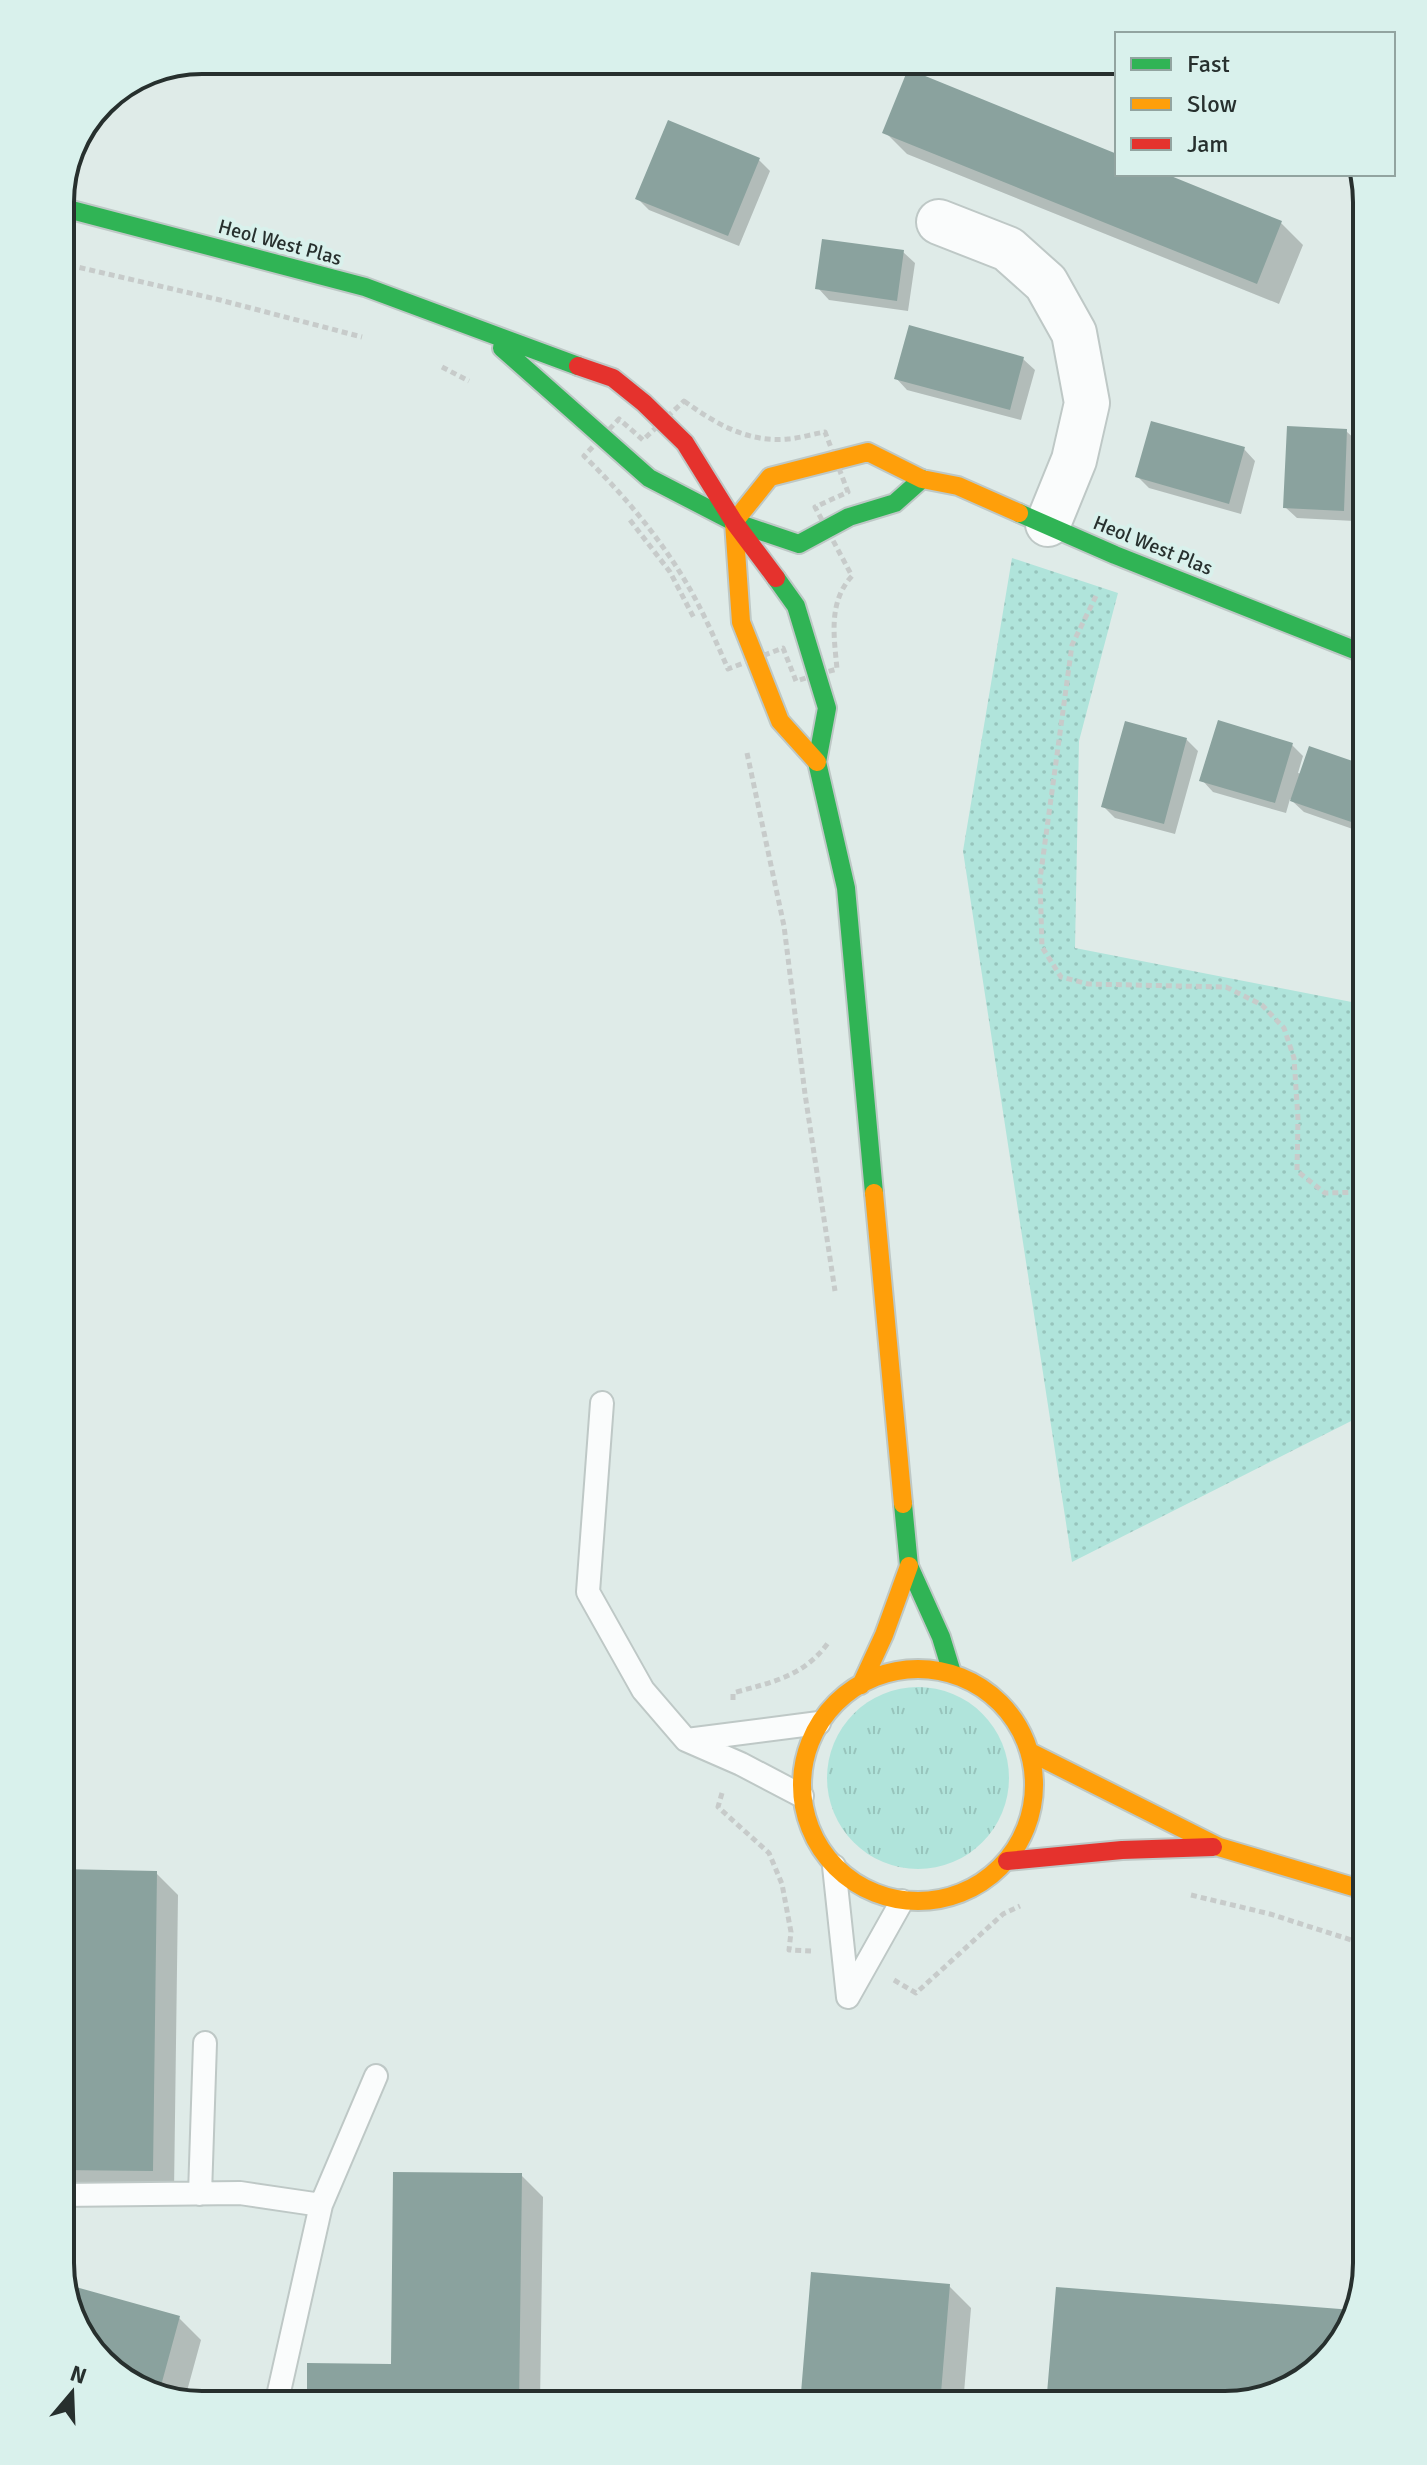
<svg xmlns="http://www.w3.org/2000/svg" width="1427" height="2465" viewBox="0 0 1427 2465" font-family="Signika,sans-serif">
<defs>
<pattern id="grass-tufts" width="24" height="20" patternUnits="userSpaceOnUse" patternTransform="scale(2)"><rect width="24" height="20" fill="#b0e4db"/><path d="M3 7l-1-3M5 7V3M7 7l1-3M15 17l-1-3M17 17v-4M19 17l1-3" fill="none" stroke="#97c4bc"/></pattern>
<pattern id="garden-dots" width="8" height="8" patternUnits="userSpaceOnUse" patternTransform="scale(2)"><rect width="8" height="8" fill="#b0e4db"/><path d="M2 2h.1M6 6h.1" fill="none" stroke="#97c4bc" stroke-width="1.8" stroke-linecap="round"/></pattern>
</defs>
<rect width="100%" height="100%" fill="#dfebe8"/>
<path fill="url(#grass-tufts)" d="M827 1778a91 91 0 1 1 182 0a91 91 0 1 1-182 0Z"/>
<path fill="url(#garden-dots)" d="M1012,558L1118,593L1079,741L1075,948L1367,1005V1413L1072,1562L963,851Z"/>
<path fill="#0003" d="M885,132L1117,156V174H1161L1281,223L1303,245L1279,304L907,154Z
M759,160L770,171L739,246L649,210L638,199Z
M903,252L915,263L908,311L829,300L818,288Z
M1023,359L1035,370L1021,420L907,390L896,378Z
M1346,431L1358,442L1354,521L1297,518L1285,507Z
M1244,449L1255,461L1241,514L1149,488L1138,477Z
M1186,739L1198,751L1175,834L1115,818L1104,807Z
M1292,745L1303,756L1298,773L1302,774L1367,768V834L1304,812L1290,799L1286,813L1213,792L1202,780Z
M60,1871L156,1873L178,1895L174,2192L60,2191Z
M521,2175L543,2197L540,2405H309L393,2366Z
M949,2286L971,2308L963,2405H802Z
M65,2287L179,2318L201,2340L184,2402L123,2381L74,2325Z"/>
<path fill="#8aa29e" d="M908,69L1117,154V174H1166L1282,221L1257,284L882,133Z
M668,120L760,158L728,236L635,199Z
M822,239L904,250L897,301L815,289Z
M909,325L1024,357L1010,410L894,379Z
M1151,421L1245,447L1229,504L1135,477Z
M1287,426L1347,429L1344,511L1283,508Z
M1365,469H1367V508L1359,507Z
M1218,720L1293,743L1275,803L1199,781Z
M1125,721L1187,738L1164,824L1101,807Z
M1309,746L1367,766V813L1363,826L1290,801Z
M60,1869L157,1871L153,2171L60,2170Z
M393,2172L522,2173L519,2405H307V2363L391,2364Z
M811,2272L950,2284L940,2405H800Z
M65,2284L180,2316L159,2393L123,2381L74,2325Z
M1056,2287L1353,2310L1343,2342L1287,2391L1225,2405H1046Z"/>
<g fill="none" stroke-linecap="round" stroke-linejoin="round">
<defs>
<path id="lane" d="M602,1403L588,1592L643,1690L686,1740L741,1764L802,1796
M687,1740L819,1723
M834,1866L848,1997
M848,1997L902,1901
M200,2194L205,2043
M60,2195L240,2193L321,2205L276,2405
M321,2205L376,2076"/>
<path id="street" d="M939,222L1008,249L1046,283L1074,333L1087,403L1074,460L1048,524"/>
<path id="fast" d="M60,207L365,287L578,366
M502,348L649,478L734,522L799,544L849,517L895,503L922,479
M1019,513L1115,555L1367,655
M776,578L796,606L827,708L817,762L846,888L874,1193
M903,1504L909,1566L941,1637L952,1673"/>
<path id="slow" d="M734,522L770,477L868,452L922,479L958,486L1019,513
M734,522L741,622L780,721L817,762
M874,1193L903,1504
M802 1785a116 116 0 1 1 232 0a116 116 0 1 1-232 0Z
M861,1685L884,1635L909,1566
M1030,1752L1219,1847L1367,1891"/>
<path id="jam" d="M578,366L613,378L644,403L685,443L734,522L776,578
M1007,1861L1122,1850L1213,1847"/>
</defs>
<use href="#lane" stroke="#bec8c6" stroke-width="26"/>
<use href="#street" stroke="#bec8c6" stroke-width="48"/>
<use href="#fast" stroke="#bec8c6" stroke-width="22"/>
<use href="#slow" stroke="#bec8c6" stroke-width="22"/>
<use href="#jam" stroke="#bec8c6" stroke-width="22"/>
<path stroke="#c7cbca" stroke-width="5" stroke-dasharray="6 4" stroke-linecap="butt" d="M60,263L220,300L362,337
M442,367L469,381
M684,401C715,423 747,443 788,439C800,438 813,434 825,432L848,492L815,507L852,576C828,602 834,636 837,669L796,681L783,648L728,669C718,646 708,623 697,602C668,547 628,499 584,456L619,419L643,440Z
M630,520L670,572L694,618
M1096,596L1072,645L1040,879L1042,947L1061,977L1088,984L1226,987L1262,1005L1284,1028L1294,1058L1298,1119L1297,1171L1325,1193L1367,1192
M747,753L784,926L805,1094L835,1291
M733,1700V1693C772,1682 803,1677 828,1643
M722,1793L718,1807L769,1853L782,1884L791,1932L789,1950L811,1951
M1191,1895L1270,1914L1367,1945
M894,1980L916,1993L1003,1914L1020,1906"/>
<use href="#lane" stroke="#fafcfc" stroke-width="22"/>
<use href="#street" stroke="#fafcfc" stroke-width="44"/>
<use href="#fast" stroke="#30b455" stroke-width="18"/>
<use href="#slow" stroke="#ff9f0a" stroke-width="18"/>
<use href="#jam" stroke="#e5322d" stroke-width="18"/>
</g>
<g text-anchor="middle" stroke-width="8" stroke-linejoin="round" paint-order="stroke">
<g font-size="20" fill="#27302e" stroke="#d9f1ec">
<text transform="translate(280 242) rotate(15)" y="7">Heol West Plas</text>
<text transform="translate(1153 545) rotate(22)" y="7">Heol West Plas</text>
</g>
</g>
<path d="M0 0H1427V2465H0ZM202 74H1225A128 128 0 0 1 1353 202V2263A128 128 0 0 1 1225 2391H202A128 128 0 0 1 74 2263V202A128 128 0 0 1 202 74Z" fill="#d9f1ec" fill-rule="evenodd"/>
<path fill="none" stroke="#27302e" stroke-width="4" d="M202 74H1225A128 128 0 0 1 1353 202V2263A128 128 0 0 1 1225 2391H202A128 128 0 0 1 74 2263V202A128 128 0 0 1 202 74Z"/>
<rect x="1115" y="32" width="280" height="144" fill="#d9f1ec" stroke="#92a4a0" stroke-width="2"/>
<rect x="1131" y="58" width="40" height="12" fill="#30b455" stroke="#92a4a0" stroke-width="2"/>
<text x="1187" y="72" font-size="24" fill="#27302e">Fast</text>
<rect x="1131" y="98" width="40" height="12" fill="#ff9f0a" stroke="#92a4a0" stroke-width="2"/>
<text x="1187" y="112" font-size="24" fill="#27302e">Slow</text>
<rect x="1131" y="138" width="40" height="12" fill="#e5322d" stroke="#92a4a0" stroke-width="2"/>
<text x="1187" y="152" font-size="24" fill="#27302e">Jam</text>
<g transform="translate(72 2393) rotate(19)" stroke="#d9f1ec" stroke-width="6" paint-order="stroke">
<path d="M0-6L14 30L0 20L-14 30Z" fill="#27302e"/>
<text y="-12" font-size="22" font-weight="bold" text-anchor="middle" fill="#27302e">N</text>
</g>
</svg>
